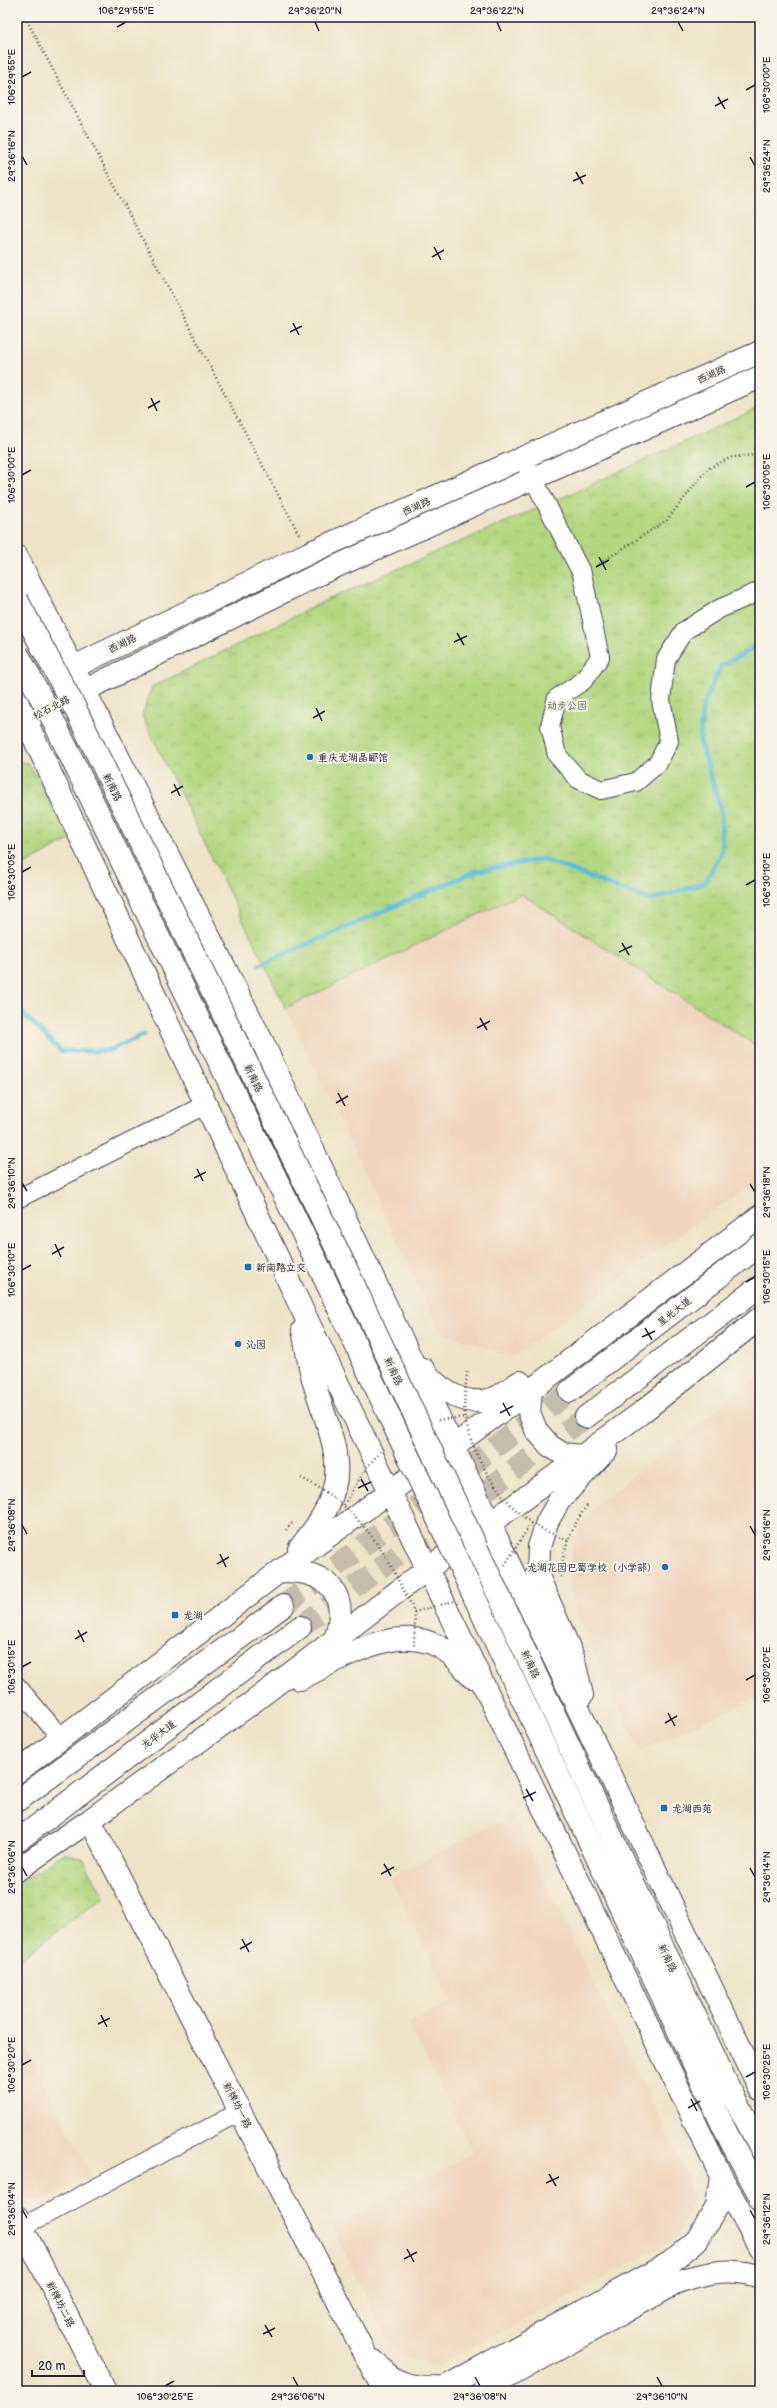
<svg xmlns="http://www.w3.org/2000/svg" width="777" height="2408" viewBox="0 0 777 2408" font-family="'Balsamiq Sans','LXGW WenKai TC',sans-serif">
<defs>
<pattern id="grass-tufts" width="24" height="20" patternUnits="userSpaceOnUse"><rect width="24" height="20" fill="#b3d780"/><path d="M3 7l-1-3M5 7V3M7 7l1-3M15 17l-1-3M17 17v-4M19 17l1-3" fill="none" stroke="#9ab870"/></pattern>
</defs>
<rect width="100%" height="100%" fill="#f7f3e8"/>
<filter id="ink" filterUnits="userSpaceOnUse"><feTurbulence type="fractalNoise" baseFrequency=".025" numOctaves="2"/><feDisplacementMap in="SourceGraphic" scale="8" xChannelSelector="R" yChannelSelector="G"/><feConvolveMatrix kernelMatrix="1 2 1 2 8 2 1 2 1" color-interpolation-filters="sRGB"/></filter>
<filter id="wash" filterUnits="userSpaceOnUse"><feTurbulence type="fractalNoise" baseFrequency=".012" numOctaves="4" result="noise"/><feDisplacementMap in="SourceGraphic" scale="16" xChannelSelector="R" yChannelSelector="G"/><feGaussianBlur stdDeviation="0.9" result="paint"/><feColorMatrix in="noise" values="0 0 0 0 0 0 0 0 0 0 0 0 0 0 0 0 0 1.4 0 .05"/><feComposite in="paint" operator="in"/></filter>
<g filter="url(#wash)">
<rect width="100%" height="100%" fill="#eee3c7"/>
<path fill="#f0d5bc" d="M521,894L760,1048V1177L513,1357L440,1331L286,1008Z
M760,1375V1696L640,1751L576,1614L569,1576L574,1541L580,1525L591,1510Z
M512,1814L688,2177L691,2197L689,2213L682,2229L673,2241L438,2366L393,2351L332,2228L473,2153L409,2024L451,2001L390,1878Z
M17,2031L92,2176L43,2202L18,2195L17,2192Z"/>
<path fill="url(#grass-tufts)" stroke="#6a7c5e" d="M760,407V1048L521,894L286,1008L142,716L152,687L329,599L577,491Z
M17,761L28,763L71,839L17,869Z
M64,1853L84,1860L104,1897L17,1961V1885Z"/>
<g fill="none" stroke-linecap="round" stroke-linejoin="round">
<path stroke="#57bdd5" stroke-width="5" d="M259,965L476,871L543,859L649,900L705,883L722,852L721,810L700,741L703,706L721,666L760,645
M17,1008L61,1051H107L144,1035"/>
</g>
</g>
<g filter="url(#ink)">
<g fill="none" stroke-linecap="round" stroke-linejoin="round">
<path stroke="#c5bcab" stroke-width="22" stroke-dasharray="22 11" stroke-linecap="butt" d="M283,1606L570,1391
M300,1627L586,1417"/>
<defs>
<path id="street" d="M527,466L582,574L600,657L583,681L557,698L550,726L557,755L578,779L601,790L636,782L658,763L669,741L661,700L666,659L684,631L719,609L760,591
M17,1199L207,1104
M17,1686L61,1738
M22,2227L241,2111"/>
<path id="secondary" d="M17,557L263,1043L404,1344L760,2089
M18,694L309,553L760,352
M17,702L298,1301L721,2176L760,2248
M31,717L319,574L760,377
M423,1369C439,1391 470,1411 499,1396C506,1392 513,1386 520,1382
M531,1390L529,1412L536,1430L550,1446L563,1454L581,1456
M299,1549C314,1530 328,1512 334,1488C344,1451 320,1410 312,1375C308,1360 306,1345 303,1330
M280,1571C329,1570 351,1594 334,1642
M300,1679C343,1658 402,1617 449,1653C457,1659 465,1669 472,1677
M582,1695L573,1657L538,1576L539,1547L547,1522L559,1501L607,1449
M17,1772L280,1571L531,1390L760,1216
M90,1820L384,2391
M17,1870L90,1820L249,1705L426,1570L641,1413L760,1318
M17,2217L105,2391
M374,2361C396,2387 414,2388 446,2387
M438,2391L671,2262L697,2240L717,2207L721,2176
M483,2391L680,2281C708,2272 732,2267 760,2277"/>
<path id="primary" d="M570,1391L760,1245
M586,1417L760,1286
M17,1801L283,1606
M17,1841L300,1627"/>
</defs>
<use href="#street" stroke="#413f50" stroke-width="20"/>
<use href="#secondary" stroke="#413f50" stroke-width="24"/>
<use href="#primary" stroke="#413f50" stroke-width="24"/>
<path stroke="#413f50" stroke-width="2.5" stroke-dasharray="1 3" stroke-linecap="butt" d="M25,17L300,536
M596,566L667,520L707,469L732,457L760,455
M286,1530L293,1522
M561,1577C562,1550 572,1526 588,1504"/>
<use href="#street" stroke="#fff" stroke-width="18"/>
<use href="#secondary" stroke="#fff" stroke-width="22"/>
<use href="#primary" stroke="#fff" stroke-width="22"/>
<defs>
<path id="primary-bridge" d="M17,600L76,710L345,1266L727,2084L760,2147
M17,653L53,720L323,1275L726,2132L760,2196"/>
</defs>
<use href="#primary-bridge" stroke="#413f50" stroke-width="24" stroke-linecap="butt"/>
<path stroke="#413f50" stroke-width="2.5" stroke-dasharray="1 3" stroke-linecap="butt" d="M467,1372C466,1386 463,1404 465,1418C473,1457 498,1498 530,1522C541,1530 556,1535 568,1541
M438,1420L465,1417
M301,1478C348,1500 381,1541 402,1588C406,1595 412,1604 414,1613C416,1623 414,1635 414,1646
M344,1505L367,1467L383,1449
M505,1565L531,1523
M414,1612L455,1601"/>
<use href="#primary-bridge" stroke="#fff" stroke-width="22"/>
</g>
</g>
<path fill="none" stroke="#22223b" stroke-width="1.5" d="M315,22L319,31M497,22L501,31M678,22L683,31M117,27L126,22M22,77L31,72M746,90L755,85M718,97L725,109M715,106L728,99M22,156L27,165M750,157L755,166M576,172L583,184M573,181L586,175M434,247L441,260M432,257L444,250M293,323L299,335M290,332L302,326M151,398L157,411M148,408L160,401M22,475L31,470M746,487L755,482M599,557L606,570M596,567L609,560M457,633L464,645M454,642L467,636M316,708L322,721M313,718L325,711M174,784L180,796M171,793L183,786M22,872L31,867M746,885L755,880M622,943L629,955M619,952L632,946M480,1018L487,1030M477,1028L490,1021M338,1093L345,1106M336,1103L348,1096M197,1169L203,1181M194,1178L206,1172M22,1183L27,1191M750,1184L755,1192M55,1244L61,1257M52,1254L64,1247M22,1270L31,1265M746,1282L755,1277M645,1328L652,1340M642,1337L655,1331M503,1403L510,1416M500,1413L513,1406M361,1479L368,1491M358,1488L371,1482M22,1525L27,1534M750,1526L755,1535M220,1554L226,1567M217,1564L229,1557M78,1630L84,1642M75,1639L87,1632M22,1667L31,1662M746,1680L755,1675M668,1713L675,1726M665,1723L677,1716M526,1789L533,1801M523,1798L536,1792M384,1864L391,1876M22,1867L27,1876M750,1868L755,1877M381,1874L394,1867M242,1939L249,1952M240,1949L252,1942M101,2015L107,2027M98,2024L110,2018M22,2065L31,2060M746,2077L755,2072M691,2099L697,2111M688,2108L700,2101M549,2174L556,2186M546,2183L559,2177M22,2209L27,2218M750,2210L755,2219M407,2249L414,2262M404,2259L417,2252M265,2325L272,2337M263,2334L275,2328M293,2377L298,2386M475,2377L480,2386M657,2377L662,2386M165,2386L174,2381"/>
<g fill="#1f6fb2" stroke="#f7f3e8" stroke-width="1.5">
<circle cx="310" cy="757" r="4"/>
<rect x="244" y="1263" width="8" height="8" rx="2"/>
<circle cx="238" cy="1344" r="4"/>
<circle cx="665" cy="1567" r="4"/>
<rect x="171" y="1611" width="8" height="8" rx="2"/>
<rect x="660" y="1804" width="8" height="8" rx="2"/>
</g>
<g text-anchor="middle" stroke-width="4" stroke-linejoin="round" paint-order="stroke">
<g font-size="10" fill="#22223b" stroke="#f7f3e8">
<text transform="translate(711 374) rotate(-24)" y="4">西湖路</text>
<text transform="translate(416 506) rotate(-24)" y="4">西湖路</text>
<text transform="translate(122 643) rotate(-26)" y="4">西湖路</text>
<text transform="translate(51 707) rotate(-27)" y="4">松石北路</text>
<text transform="translate(113 787) rotate(64)" y="4">新南路</text>
<text transform="translate(254 1078) rotate(64)" y="4">新南路</text>
<text transform="translate(674 1311) rotate(-38)" y="4">星光大道</text>
<text transform="translate(394 1371) rotate(65)" y="4">新南路</text>
<text transform="translate(531 1664) rotate(65)" y="4">新南路</text>
<text transform="translate(158 1734) rotate(-37)" y="4">龙华大道</text>
<text transform="translate(668 1958) rotate(65)" y="4">新南路</text>
<text transform="translate(238 2105) rotate(63)" y="4">新牌坊一路</text>
<text transform="translate(61 2304) rotate(63)" y="4">新牌坊二路</text>
</g>
<g font-size="10" fill="#4e5850" stroke="#f7f3e8">
<text x="567" y="709">动步公园</text>
</g>
<g font-size="10" fill="#22223b" stroke="#f7f3e8" text-anchor="start">
<text x="318" y="761">重庆龙湖晶郦馆</text>
<text x="256" y="1271">新南路立交</text>
<text x="246" y="1348">沁园</text>
<text x="657" y="1571" text-anchor="end">龙湖花园巴蜀学校（小学部）</text>
<text x="183" y="1619">龙湖</text>
<text x="672" y="1812">龙湖西苑</text>
</g>
</g>
<rect width="777" height="2408" fill="none" stroke="#f7f3e8" stroke-width="44"/>
<path d="M32 2370v6h52v-6" fill="none" stroke="#22223b" stroke-width="2"/>
<text x="38" y="2370" font-size="12" fill="#22223b" stroke="#f7f3e8" stroke-width="3" paint-order="stroke">20 m</text>
<rect x="22" y="22" width="733" height="2364" fill="none" stroke="#22223b" stroke-width="1.5"/>
<g font-size="10" text-anchor="middle" fill="#22223b">
<text x="126" y="14">106°29'55"E</text>
<text x="315" y="14">29°36'20"N</text>
<text x="497" y="14">29°36'22"N</text>
<text x="678" y="14">29°36'24"N</text>
<text transform="translate(11 77) rotate(-90)" y="4">106°29'55"E</text>
<text transform="translate(766 85) rotate(-90)" y="4">106°30'00"E</text>
<text transform="translate(11 156) rotate(-90)" y="4">29°36'16"N</text>
<text transform="translate(766 166) rotate(-90)" y="4">29°36'24"N</text>
<text transform="translate(11 475) rotate(-90)" y="4">106°30'00"E</text>
<text transform="translate(766 482) rotate(-90)" y="4">106°30'05"E</text>
<text transform="translate(11 872) rotate(-90)" y="4">106°30'05"E</text>
<text transform="translate(766 880) rotate(-90)" y="4">106°30'10"E</text>
<text transform="translate(11 1183) rotate(-90)" y="4">29°36'10"N</text>
<text transform="translate(766 1192) rotate(-90)" y="4">29°36'18"N</text>
<text transform="translate(11 1270) rotate(-90)" y="4">106°30'10"E</text>
<text transform="translate(766 1277) rotate(-90)" y="4">106°30'15"E</text>
<text transform="translate(11 1525) rotate(-90)" y="4">29°36'08"N</text>
<text transform="translate(766 1535) rotate(-90)" y="4">29°36'16"N</text>
<text transform="translate(11 1667) rotate(-90)" y="4">106°30'15"E</text>
<text transform="translate(766 1675) rotate(-90)" y="4">106°30'20"E</text>
<text transform="translate(11 1867) rotate(-90)" y="4">29°36'06"N</text>
<text transform="translate(766 1877) rotate(-90)" y="4">29°36'14"N</text>
<text transform="translate(11 2065) rotate(-90)" y="4">106°30'20"E</text>
<text transform="translate(766 2072) rotate(-90)" y="4">106°30'25"E</text>
<text transform="translate(11 2209) rotate(-90)" y="4">29°36'04"N</text>
<text transform="translate(766 2219) rotate(-90)" y="4">29°36'12"N</text>
<text x="165" y="2400">106°30'25"E</text>
<text x="298" y="2400">29°36'06"N</text>
<text x="480" y="2400">29°36'08"N</text>
<text x="662" y="2400">29°36'10"N</text>
</g>
</svg>
